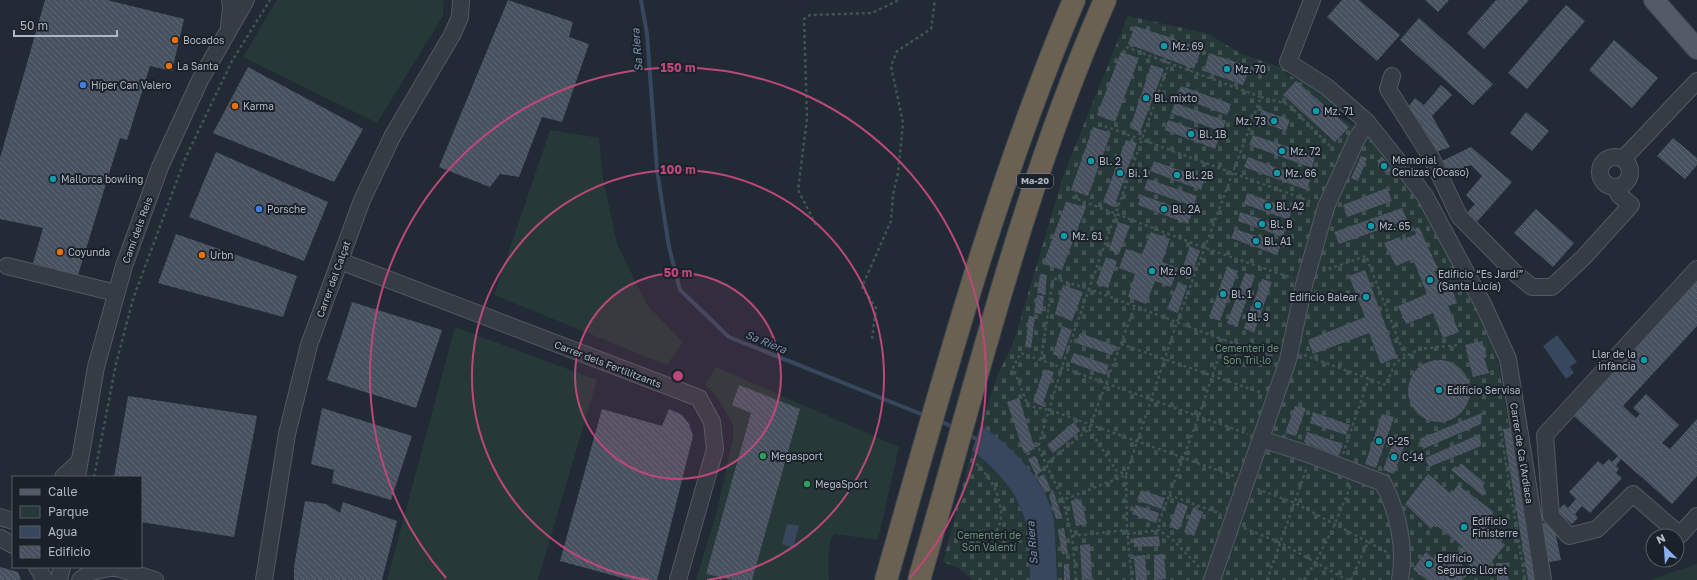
<svg xmlns="http://www.w3.org/2000/svg" width="1697" height="580" viewBox="0 0 1697 580" font-family="'Golos Text',sans-serif">
<defs>
<pattern id="cemetery-stones" width="16" height="16" patternUnits="userSpaceOnUse"><rect width="16" height="16" fill="#263838"/><path d="M2 7V4a2 2 0 0 1 4 0v3zM10 15v-3a2 2 0 0 1 4 0v3z" fill="#435353"/></pattern>
<pattern id="building-back-hatch" width="6" height="6" patternUnits="userSpaceOnUse"><rect width="6" height="6" fill="#48515f"/><path d="M-1 5l2 2M0 0l6 6M5-1l2 2" fill="none" stroke="#606874"/></pattern>
</defs>
<rect width="100%" height="100%" fill="#212a35"/>
<path fill="#263838" d="M277,0H444L443,16L377,123L243,57Z
M550,130L599,138L603,178L617,244L647,305L683,342L667,365L494,295Z
M455,327L597,380L538,580H387Z
M716,367L899,447L878,540L834,534C826,545 829,567 829,580H696L718,507L733,438V425L716,395L705,385Z
M1697,564V580H1649Z"/>
<path fill="url(#cemetery-stones)" d="M1128,16L1206,33L1240,53L1286,69V74L1325,92L1340,103L1339,117L1368,134L1420,198L1449,251L1486,328L1498,362L1536,580H1057C1056,561 1057,540 1054,521C1048,482 1012,448 981,425L997,376L1014,341L1064,173Z
M972,450C1001,474 1020,494 1028,533C1031,549 1029,565 1030,580H973L957,567L943,562Z"/>
<path fill="#38475d" d="M1557,335L1577,362L1570,367L1574,373L1566,379L1543,346Z
M981,425C1012,447 1048,482 1054,521C1056,541 1056,561 1057,580H1030C1029,565 1031,549 1028,533C1021,495 1001,474 972,450Z
M787,524L799,526L793,548L782,544Z"/>
<g fill="none" stroke-linecap="round" stroke-linejoin="round">
<path stroke="#38475d" stroke-width="4" d="M641,0L647,34L657,170L669,247L680,290L729,337L926,416
M938,420L955,428
M967,434L980,441"/>
</g>
<path fill="url(#building-back-hatch)" d="M45,0H107L184,19L172,71L150,66L127,140L120,138L78,275L33,263L43,228L0,219V158Z
M508,0L573,22L569,37L589,44L562,122L542,117L519,177L500,174L490,187L439,167Z
M1342,0H1359L1400,35L1377,61L1327,17Z
M1425,0H1449L1438,12Z
M1496,0H1529L1484,49L1467,33Z
M1566,5L1585,21L1527,89L1508,73Z
M1419,18L1493,84L1473,105L1400,40Z
M1135,26L1202,48L1194,69L1128,44Z
M1614,40L1658,78L1632,108L1589,70Z
M1121,52L1139,58L1115,122L1097,115Z
M1209,53L1250,67L1243,85L1204,71Z
M1151,65L1164,69L1140,132L1130,128Z
M248,67L363,129L334,182L213,133Z
M1296,81L1349,127L1335,142L1283,95Z
M1441,85L1452,95L1432,116L1450,147L1436,152L1421,124L1405,111L1415,98L1424,105Z
M1181,86L1231,104L1227,115L1176,96Z
M1175,103L1226,121L1222,132L1171,113Z
M1262,110L1290,120L1286,131L1258,121Z
M1526,112L1549,131L1532,151L1510,133Z
M1168,120L1219,138L1215,149L1165,130Z
M1093,127L1111,133L1088,196L1071,190Z
M1253,135L1315,156L1312,168L1249,145Z
M1673,138L1697,158V165L1685,179L1657,156Z
M1126,140L1137,143L1114,207L1103,202Z
M1471,147L1512,182L1475,224L1465,215L1475,204L1466,195L1482,176L1471,165L1450,174L1442,161Z
M216,152L328,202L304,261L189,217Z
M1361,156L1367,158L1358,181L1351,178Z
M1248,157L1310,180L1307,190L1244,167Z
M1382,157L1392,170L1386,174L1377,161Z
M1154,161L1204,179L1201,190L1150,171Z
M1148,179L1197,196L1193,206L1144,189Z
M1387,188L1392,201L1347,217L1343,205Z
M1247,193L1292,209L1289,220L1244,204Z
M1141,195L1192,213L1188,224L1138,205Z
M1066,202L1086,207L1062,270L1043,264Z
M1402,208L1407,220L1339,244L1334,232Z
M1536,209L1574,243L1553,267L1514,233Z
M1240,212L1286,227L1283,237L1238,221Z
M1118,222L1130,226L1119,254L1109,250Z
M1419,227L1438,269L1434,270L1444,293L1452,289L1457,303L1448,306L1459,332L1443,338L1433,313L1406,324L1398,306L1427,294L1413,259L1396,266L1384,243L1400,237L1401,240L1416,234L1414,229Z
M1235,229L1281,244L1277,255L1231,238Z
M1151,232L1170,239L1162,262L1178,268L1171,287L1155,281L1146,304L1128,297L1135,274L1119,268L1126,249L1142,254Z
M176,234L297,276L283,317L158,283Z
M1190,246L1200,251L1190,279L1180,275Z
M1106,257L1117,261L1108,288L1096,284Z
M1227,267L1238,271L1220,321L1209,317Z
M1365,270L1397,357L1381,364L1369,333L1313,354L1308,340L1365,317L1349,276Z
M1245,273L1255,276L1237,327L1227,323Z
M1040,274L1047,275L1045,294L1037,293Z
M1697,278V326L1623,406L1636,418L1640,414L1633,408L1646,394L1679,425L1662,443L1670,449L1697,419V476L1672,504L1621,459L1616,466L1619,469L1616,473L1622,478L1590,513L1582,506L1575,514L1578,518L1572,524L1557,511L1564,504L1568,508L1576,499L1569,492L1598,461L1603,465L1609,459L1612,462L1618,456L1573,415Z
M1262,279L1272,282L1254,333L1244,328Z
M1178,282L1187,286L1178,313L1167,309Z
M1063,285L1083,292L1072,321L1055,314Z
M1037,295L1044,296L1042,314L1034,313Z
M352,302L442,330L416,408L327,380Z
M1029,316L1035,317L1031,348L1025,347Z
M1062,326L1072,330L1062,358L1053,354Z
M1080,333L1116,346L1112,355L1076,343Z
M1482,341L1487,357L1484,358L1489,373L1473,377L1465,345Z
M1074,353L1109,365L1105,375L1070,362Z
M1408 391a31 31 0 1 1 62 0a31 31 0 1 1-62 0Z
M1044,369L1054,372L1042,406L1033,402Z
M739,385L800,409L752,580H733L706,574L751,413L732,405Z
M128,396L257,416L234,537L141,522V477H114Z
M1019,398L1035,449L1024,453L1007,402Z
M1295,406L1306,408L1296,436L1285,433Z
M322,408L412,436L391,500L332,483L334,470L311,464Z
M602,409L662,426L669,409L682,415L689,424L693,436L657,580H630L560,561Z
M1313,412L1350,425L1346,435L1310,423Z
M1482,413L1481,424L1423,449L1419,439Z
M1382,414L1394,417L1376,468L1365,464Z
M1074,422L1080,431L1053,453L1047,445Z
M1510,428L1536,580H1528L1503,429Z
M1307,432L1343,444L1339,456L1304,442Z
M1480,434L1481,446L1429,467L1425,458Z
M1394,440L1405,444L1394,474L1383,470Z
M1035,456L1042,471L1036,475L1028,459Z
M1461,463L1485,483L1483,487L1486,491L1483,496L1451,470L1455,466L1458,468Z
M1044,474L1051,490L1045,493L1037,478Z
M1428,474L1451,494L1458,485L1494,512L1487,519L1491,523L1487,530L1505,545L1481,575L1457,555L1463,547L1435,524L1431,529L1405,504Z
M1141,490L1165,498L1161,509L1137,500Z
M1054,493L1062,517L1056,519L1049,495Z
M1081,499L1087,524L1076,526L1071,501Z
M305,501L326,504L340,513L343,502L397,521L382,580H294V567Z
M1178,502L1188,506L1179,530L1169,527Z
M1136,505L1159,513L1156,523L1132,514Z
M1193,508L1203,512L1194,536L1184,532Z
M1549,522L1555,531L1561,560L1549,562L1542,524Z
M1064,528L1068,554H1062L1058,529Z
M1159,536L1160,546L1134,547V538Z
M1090,544L1092,579L1082,580L1080,545Z
M1426,552L1445,568L1452,560L1469,573L1462,580H1427L1413,569Z
M1164,554L1166,579L1154,580V555Z
M1145,555L1147,580H1136L1134,556Z
M1496,563H1508V580H1497Z
M1064,564H1069L1070,580H1064Z
M0,567L18,572L21,580H0Z"/>
<g fill="none" stroke-linecap="round" stroke-linejoin="round">
<defs>
<path id="minor" d="M1312,0L1288,62L1327,87L1367,122L1395,157L1425,196L1484,306L1508,359L1543,580
M229,26L231,8L230,0
M1392,76L1388,89L1431,157L1459,216L1516,274L1532,287H1552L1584,257L1631,205L1619,195L1615,187
M1600 172a15 15 0 1 1 30 0a15 15 0 1 1-30 0Z
M1623,159L1697,81
M340,261L699,398L712,422L715,449L678,580
M7,266L116,293
M1697,269L1545,435L1551,516L1569,536L1597,529L1633,494L1680,535L1697,516
M1261,439L1311,455L1383,483C1398,512 1406,547 1400,580
M63,477L79,462
M77,477L96,367L124,266L160,167L200,80L246,0
M0,517L13,521
M0,538L13,545
M37,567L45,580
M114,567L155,580
M59,580L62,567
M80,580L91,572L114,567
M264,580L287,434L309,345L362,200L393,135L452,35L460,17L461,0
M1212,580L1288,360L1304,285L1326,207L1356,140L1367,122"/>
<path id="major" d="M1654,0L1697,49"/>
<path id="highway" d="M886,580C942,384 994,189 1074,0
M919,580C976,385 1023,186 1105,0"/>
</defs>
<use href="#minor" stroke="#525a63" stroke-width="18"/>
<use href="#major" stroke="#3e454f" stroke-width="22"/>
<use href="#highway" stroke="#3f4750" stroke-width="24"/>
<path stroke="#435356" stroke-width="2.5" stroke-dasharray="3 3" stroke-linecap="butt" d="M1126,47L1169,63
M1261,97L1288,104L1336,152
M1099,124L1312,202
M1072,197L1205,248L1292,278
M816,225L798,190L807,118L804,19L810,15L872,13L899,0
M1323,271L1366,256L1405,357
M872,339L876,308L862,287L891,221L893,195L898,173L903,123L891,66L897,51L931,29L935,0
M1224,340L1275,356
M1121,344L1262,393
M1304,355L1386,385L1395,363L1419,349L1459,345
M1041,360L1053,278L1089,289L1062,367L1038,447L1046,464
M1089,429L1116,470L1126,475L1177,322L1261,97L1169,63L1089,289C1134,306 1179,323 1224,340L1199,416L1159,522V530
M1501,433L1525,580
M1343,454L1369,378
M1234,476L1050,410L1028,406L1013,367L1021,353L1248,434
M94,477L116,364L133,299L185,159L232,61L270,0
M1257,489L1295,503L1368,542L1351,580
M1169,495L1221,514
M1063,500L1046,464L1089,429L1135,306
M1244,528L1281,543L1347,580
M955,533C974,553 1003,539 1001,511C999,491 989,476 975,462
M1127,534L1159,530L1174,541L1201,569
M1072,536L1127,530
M1368,542L1387,552
M720,580L721,577
M1076,580L1072,536L1063,500L1126,475L1127,530L1132,580
M1267,580L1307,467
M1304,580C1324,550 1338,518 1351,485"/>
<use href="#minor" stroke="#353c46" stroke-width="16"/>
<use href="#major" stroke="#535b66" stroke-width="20"/>
<use href="#highway" stroke="#6b6152" stroke-width="22"/>
</g>
<circle cx="678" cy="376" r="103" fill="#bc487a" fill-opacity=".12"/>
<g fill="none" stroke="#bc487a" stroke-width="2">
<circle cx="678" cy="376" r="103"/>
<path d="M649 580A206 206 0 1 1 707 580"/>
<path d="M446 578A308 308 0 1 1 910 578"/>
</g>
<g fill="#e8710a" stroke="#1a212a" stroke-width="1.5">
<circle cx="175" cy="40" r="4"/>
<circle cx="169" cy="66" r="4"/>
<circle cx="235" cy="106" r="4"/>
<circle cx="60" cy="252" r="4"/>
<circle cx="202" cy="255" r="4"/>
</g>
<g fill="#0f9aa8" stroke="#1a212a" stroke-width="1.5">
<circle cx="1164" cy="46" r="4"/>
<circle cx="1227" cy="69" r="4"/>
<circle cx="1146" cy="98" r="4"/>
<circle cx="1316" cy="111" r="4"/>
<circle cx="1274" cy="121" r="4"/>
<circle cx="1191" cy="134" r="4"/>
<circle cx="1282" cy="151" r="4"/>
<circle cx="1091" cy="161" r="4"/>
<circle cx="1384" cy="166" r="4"/>
<circle cx="1120" cy="173" r="4"/>
<circle cx="1277" cy="173" r="4"/>
<circle cx="1177" cy="175" r="4"/>
<circle cx="53" cy="179" r="4"/>
<circle cx="1268" cy="206" r="4"/>
<circle cx="1164" cy="209" r="4"/>
<circle cx="1262" cy="224" r="4"/>
<circle cx="1371" cy="226" r="4"/>
<circle cx="1064" cy="236" r="4"/>
<circle cx="1256" cy="241" r="4"/>
<circle cx="1152" cy="271" r="4"/>
<circle cx="1430" cy="280" r="4"/>
<circle cx="1223" cy="294" r="4"/>
<circle cx="1366" cy="297" r="4"/>
<circle cx="1258" cy="305" r="4"/>
<circle cx="1644" cy="360" r="4"/>
<circle cx="1439" cy="390" r="4"/>
<circle cx="1379" cy="441" r="4"/>
<circle cx="1394" cy="457" r="4"/>
<circle cx="1464" cy="527" r="4"/>
<circle cx="1429" cy="564" r="4"/>
</g>
<g fill="#3f7fe0" stroke="#1a212a" stroke-width="1.5">
<circle cx="83" cy="85" r="4"/>
<circle cx="259" cy="209" r="4"/>
</g>
<g fill="#2e9e5b" stroke="#1a212a" stroke-width="1.5">
<circle cx="763" cy="456" r="4"/>
<circle cx="807" cy="484" r="4"/>
</g>
<g text-anchor="middle" stroke-width="4" stroke-linejoin="round" paint-order="stroke">
<rect fill="#1a212a" stroke="#828a94" stroke-width="1" x="1017" y="174" width="36" height="14" rx="3"/>
<g font-size="9" font-weight="bold" fill="#afb7c2">
<text x="1035" y="184">Ma-20</text>
</g>
<g font-size="10" fill="#afb7c2" stroke="#1a212a" text-anchor="start">
<text x="183" y="44">Bocados</text>
<text x="1172" y="50">Mz. 69</text>
<text x="177" y="70">La Santa</text>
<text x="1235" y="73">Mz. 70</text>
<text x="91" y="89">Híper Can Valero</text>
<text x="1154" y="102">Bl. mixto</text>
<text x="243" y="110">Karma</text>
<text x="1324" y="115">Mz. 71</text>
<text x="1266" y="125" text-anchor="end">Mz. 73</text>
<text x="1199" y="138">Bl. 1B</text>
<text x="1290" y="155">Mz. 72</text>
<text x="1392" y="164">Memorial<tspan x="1392" dy="12">Cenizas (Ocaso)</tspan></text>
<text x="1099" y="165">Bl. 2</text>
<text x="1128" y="177">Bi. 1</text>
<text x="1285" y="177">Mz. 66</text>
<text x="1185" y="179">Bl. 2B</text>
<text x="61" y="183">Mallorca bowling</text>
<text x="1276" y="210">Bl. A2</text>
<text x="267" y="213">Porsche</text>
<text x="1172" y="213">Bl. 2A</text>
<text x="1270" y="228">Bl. B</text>
<text x="1379" y="230">Mz. 65</text>
<text x="1072" y="240">Mz. 61</text>
<text x="1264" y="245">Bl. A1</text>
<text x="68" y="256">Coyunda</text>
<text x="210" y="259">Urbn</text>
<text x="1160" y="275">Mz. 60</text>
<text x="1438" y="278">Edificio “Es Jardí”<tspan x="1438" dy="12">(Santa Lucía)</tspan></text>
<text x="1231" y="298">Bl. 1</text>
<text x="1358" y="301" text-anchor="end">Edificio Balear</text>
<text x="1258" y="321" text-anchor="middle">Bl. 3</text>
<text x="1636" y="358" text-anchor="end">Llar de la<tspan x="1636" dy="12">infància</tspan></text>
<text x="1447" y="394">Edificio Servisa</text>
<text x="1387" y="445">C-25</text>
<text x="771" y="460">Megasport</text>
<text x="1402" y="461">C-14</text>
<text x="815" y="488">MegaSport</text>
<text x="1472" y="525">Edificio<tspan x="1472" dy="12">Finisterre</tspan></text>
<text x="1437" y="562">Edificio<tspan x="1437" dy="12">Seguros Lloret</tspan></text>
</g>
<g font-size="10" fill="#afb7c2" stroke="#1a212a">
<text transform="translate(137 230) rotate(-70)" y="4">Camí dels Reis</text>
<text transform="translate(333 279) rotate(-70)" y="4">Carrer del Calçat</text>
<text transform="translate(608 364) rotate(21)" y="4">Carrer dels Fertilitzants</text>
<text transform="translate(1522 453) rotate(81)" y="4">Carrer de Ca l'Ardiaca</text>
</g>
<g font-size="10" fill="#699172" stroke="#1a212a">
<text x="1247" y="352">Cementeri de<tspan x="1247" dy="12">Son Tril·lo</tspan></text>
<text x="989" y="539">Cementeri de<tspan x="989" dy="12">Son Valentí</tspan></text>
</g>
<g font-size="11" font-style="italic" fill="#798ea9" stroke="#1a212a">
<text transform="translate(637 50) rotate(-95)" y="4">Sa Riera</text>
<text transform="translate(766 342) rotate(22)" y="4">Sa Riera</text>
<text transform="translate(1032 543) rotate(-95)" y="4">Sa Riera</text>
</g>
</g>
<circle cx="678" cy="376" r="6" fill="#bc487a" stroke="#1a212a" stroke-width="2"/>
<g font-size="12" text-anchor="middle" font-weight="bold" fill="#bc487a" stroke="#1a212a" stroke-width="4" stroke-linejoin="round" paint-order="stroke">
<text x="678" y="72">150 m</text>
<text x="678" y="174">100 m</text>
<text x="678" y="277">50 m</text>
</g>
<rect x="12" y="476" width="130" height="92" fill="#1a212a" stroke="#565d67"/>
<rect x="20" y="489" width="20" height="6" fill="#535b66" stroke="#565d67"/>
<text x="48" y="496" font-size="12" fill="#afb7c2">Calle</text>
<rect x="20" y="506" width="20" height="12" fill="#263838" stroke="#565d67"/>
<text x="48" y="516" font-size="12" fill="#afb7c2">Parque</text>
<rect x="20" y="526" width="20" height="12" fill="#38475d" stroke="#565d67"/>
<text x="48" y="536" font-size="12" fill="#afb7c2">Agua</text>
<rect x="20" y="546" width="20" height="12" fill="url(#building-back-hatch)" stroke="#565d67"/>
<text x="48" y="556" font-size="12" fill="#afb7c2">Edificio</text>
<g transform="translate(1665 548) rotate(335)"><circle r="19" fill="#1a212a" stroke="#565d67"/>
<path d="M0-3L7 15L0 10L-7 15Z" fill="#88b0ee"/>
<text y="-6" font-size="11" font-weight="bold" text-anchor="middle" fill="#afb7c2">N</text>
</g>
<path d="M14 30v6h103v-6" fill="none" stroke="#afb7c2" stroke-width="2"/>
<text x="20" y="30" font-size="12" fill="#afb7c2" stroke="#1a212a" stroke-width="3" paint-order="stroke">50 m</text>
</svg>
